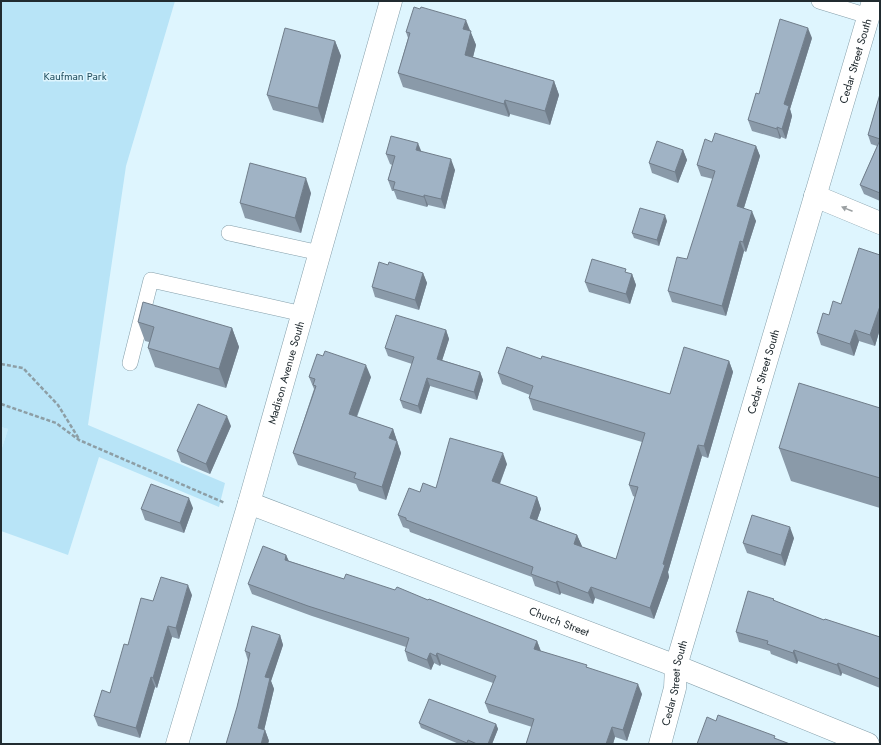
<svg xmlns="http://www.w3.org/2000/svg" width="881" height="745" viewBox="0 0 881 745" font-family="Jost,sans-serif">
<rect width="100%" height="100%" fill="#def5fe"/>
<path fill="#c6ebfa" d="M1,427L8,429L1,451Z"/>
<path fill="#b8e4f7" d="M1,1H175L126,166L88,425L225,483L219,507L99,457L68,555L1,531V451L8,429L1,427Z"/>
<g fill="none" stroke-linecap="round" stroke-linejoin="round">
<defs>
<path id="lane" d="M819,1L868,16
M229,233L320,253
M130,363L151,280L303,314"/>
<g id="street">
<path d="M815,196L880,223"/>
<path id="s1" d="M249,503L676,666L868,744"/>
<path id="s2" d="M177,744L249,503L391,1"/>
<path id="s3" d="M660,744L675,688L676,666L873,1"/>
</g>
</defs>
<use href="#lane" stroke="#859faa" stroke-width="16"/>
<use href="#street" stroke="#859faa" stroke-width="23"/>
<path stroke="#8d9ea5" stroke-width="2.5" stroke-dasharray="4 2" stroke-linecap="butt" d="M1,364L23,368L58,405L79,439
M1,404L56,423L79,440L225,503"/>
<use href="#lane" stroke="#fff" stroke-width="15"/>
<use href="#street" stroke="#fff" stroke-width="22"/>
</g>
<path fill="#8a9aa9" d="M420,9L470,31L476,45L473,57L554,81L559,95L550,125L510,114L509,117L403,87L398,73L408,38L406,32Z
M812,38L790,109L792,116L786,139L781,137L780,139L752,131L748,120L759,94Z
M335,41L341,56L323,123L273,110L267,95Z
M880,94V201L864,194L860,185L877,146L871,144L868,135Z
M712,142L756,146L760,156L744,208L756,221L746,252L744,251L726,316L672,302L668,291L687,259L713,179L701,176L697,165Z
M683,150L687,160L678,183L652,173L649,163Z
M421,152L455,170L445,209L428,205L427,207L397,199L394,191H392L388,180L392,165L390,164L386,154Z
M311,193L301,233L245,218L240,203Z
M667,221L659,246L634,238L632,233Z
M880,255V329L875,346L859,341L854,356L821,345L817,333L841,304Z
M423,273L427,283L419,310L375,297L372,287Z
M628,273L632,274L636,285L630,304L589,292L585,282Z
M138,322L232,328L239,347L226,388L155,367L148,348L149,342L145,341Z
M446,330L449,339L442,360L480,372L483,380L477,400L430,386L421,414L403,408L400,400L412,364L388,356L385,348Z
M541,359L670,394L729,361L733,372L708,458L702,456L668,572L669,577L654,619L595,598L593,604L561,593L560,595L535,586L532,577L410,532L409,529L403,527L398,515L420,492L436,488L507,464L500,484L537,497L541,509L537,520L577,535L582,547L616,559L635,497L633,496L629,485L642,442L533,410L529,398L530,395L502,384L498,373Z
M309,377H371L357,417L393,429L401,453L386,500L359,491L356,484L298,465L293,453L314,389Z
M880,408V508L791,481L779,448Z
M231,426L210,474L181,462L177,451Z
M193,508L184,533L145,520L141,509Z
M794,538L785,566L747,553L743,543Z
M286,555L289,561L344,579L395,590L428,600L537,641L541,651L588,668L642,694L627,741L615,737L613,744H526L532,727L489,713L485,703L493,683L441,664L440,666L434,663L431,670L408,661L405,651L406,647L312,616L252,594L248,584Z
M192,595L179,639L172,637L157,688L155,687L140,738L98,726L94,716L110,693L128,645L153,601Z
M774,599V601L824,620L880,637V688L842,673L841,676L798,661L797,664L771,654L770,651L739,642L736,632Z
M280,635L283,645L271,681L274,689L264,730H265L269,741L237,707L248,661L245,651Z
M419,723L496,724L498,729L492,744H459L421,728Z"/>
<path fill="#707d8a" d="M466,20L476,45L470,69L465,55L463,29Z
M808,28L812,38L790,109L792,116L786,139L782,129L784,104Z
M335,41L341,56L323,123L318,108Z
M554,81L559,95L550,125L545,111Z
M505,100L510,114L509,117L504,104Z
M777,127L781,137L780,139L777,129Z
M418,143L422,153L416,150Z
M756,146L760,156L741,217L737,206Z
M683,150L687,160L678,183L675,172Z
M451,159L455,170L445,209L441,199Z
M306,178L311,193L301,233L295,218Z
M424,195L428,205L427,207L424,197Z
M752,211L756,221L746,252L743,242Z
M665,215L667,221L659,246L657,240Z
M740,241L744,251L726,316L722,306Z
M423,273L427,283L419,310L415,300Z
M632,274L636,285L630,304L626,294Z
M880,306V329L875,346L870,335Z
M232,328L239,347L226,388L219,369Z
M446,330L449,339L440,367L437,359Z
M855,330L859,341L854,356L850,344Z
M729,361L733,372L708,458L704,446Z
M366,365L371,377L353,426L349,414Z
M480,372L483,380L477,400L474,392Z
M427,378L430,386L421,414L418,406Z
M227,416L231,426L210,474L206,464Z
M393,429L401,453L386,500L382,487L389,438Z
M698,445L702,456L668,572L669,577L654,619L650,608Z
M503,453L507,464L496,493L492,481Z
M537,497L541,509L534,529L530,518Z
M189,498L193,508L184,533L180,523Z
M790,527L794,538L785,566L781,555Z
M577,535L582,546L578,556L574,544Z
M286,555L290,565L285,560Z
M557,581L561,593L560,595L556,583Z
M188,585L192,595L179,639L176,628Z
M591,587L595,598L593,604L588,593Z
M168,626L172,637L157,688L153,678Z
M280,635L283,645L271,681L274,689L262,739L258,728L265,677Z
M537,641L541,652L534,649Z
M794,650L798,661L797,664L793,653Z
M430,653L434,663L431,670L427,660Z
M437,653L441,664L440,666L436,656Z
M838,663L842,673L841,676L837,665Z
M151,677L155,687L140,738L136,728Z
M638,684L642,694L627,741L623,730Z
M496,724L498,729L492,744H488Z
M612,727L615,737L613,744H606Z
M265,730L269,741L268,744H261Z"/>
<path fill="#a0b3c5" stroke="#707d8a" d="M414,7L420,9L421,7L466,20L463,29L471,31L465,55L554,81L545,111L505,100L504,104L398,73L410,33L406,32Z
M780,19L808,28L784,104L789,106L782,129L777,127V129L748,120L756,93L759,94Z
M285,28L335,41L318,108L267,95Z
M880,94V139L868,135Z
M715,133L756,146L737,206L752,211L743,242L740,241L722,306L668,291L677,257L687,259L715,171L697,165L705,139L712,142Z
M391,136L418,143L416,150L451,159L441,199L424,195V197L393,189L395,182L388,180L395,156L386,154Z
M880,140V193L860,185Z
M657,141L683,150L675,172L649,163Z
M250,163L306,178L295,218L240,203Z
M640,208L665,215L657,240L632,233Z
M859,248L880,255V306L870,335L855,330L850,344L817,333L823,313L829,315L833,301L841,304Z
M592,259L626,269L625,272L632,274L626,294L585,282Z
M379,262L388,265L389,262L423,273L415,300L372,287Z
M143,302L232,328L219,369L148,348L154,327L138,322Z
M396,315L446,330L437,359L480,372L474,392L427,378L418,406L400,400L414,357L385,348Z
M507,347L541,359L542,356L670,394L684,347L729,361L704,446L698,445L663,564L665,565L650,608L591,587L588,593L557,581L556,583L531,574L533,567L406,520V518L398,515L409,488L420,492L423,483L436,488L450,438L503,453L492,481L537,497L530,518L577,535L574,544L616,559L638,487L629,485L645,433L529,398L533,386L498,373Z
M325,351L366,365L349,414L393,429L389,438L397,441L382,487L354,478L356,473L293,453L316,386L313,385L315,379L309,377L317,354L323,356Z
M799,383L880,408V478L779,448Z
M198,404L227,416L206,464L177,451Z
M151,484L189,498L180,523L141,509Z
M752,515L790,527L781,555L743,543Z
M263,546L286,555L285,560L344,579L346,574L395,590L397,587L428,600L429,599L537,641L534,649L587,665L586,667L638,684L623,730L612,727L606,744H526L534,719L485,703L496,676L437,653L436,656L430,653L427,660L405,651L409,638L308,606L248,584Z
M161,577L188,585L176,628L168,626L153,678L151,677L136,728L94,716L102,690L110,693L124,644L128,645L141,598L153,601Z
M748,591L774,599L773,600L824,620L825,619L880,637V679L838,663L837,665L794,650L793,653L767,644L768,641L736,632Z
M252,626L280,635L265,677L270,678L258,728L265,730L261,744H226L237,707L250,653L245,651Z
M429,699L496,724L488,744H477L468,740L467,743L419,723Z
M718,715L775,736L774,738L790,744H697L707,717L716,721Z"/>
<defs><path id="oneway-solid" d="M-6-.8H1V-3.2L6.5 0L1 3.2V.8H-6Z"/></defs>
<use fill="#9ba0a2" href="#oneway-solid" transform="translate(847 209) rotate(-158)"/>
<g text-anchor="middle" stroke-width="3" stroke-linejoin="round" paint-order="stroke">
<g font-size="11" fill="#212b30" stroke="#def5fe">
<text dy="4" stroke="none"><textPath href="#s3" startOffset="711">Cedar Street South</textPath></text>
<text dy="4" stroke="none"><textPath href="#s3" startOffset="387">Cedar Street South</textPath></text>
<text dy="4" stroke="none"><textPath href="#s2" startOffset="387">Madison Avenue South</textPath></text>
<text dy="4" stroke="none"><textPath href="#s1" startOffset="332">Church Street</textPath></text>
<text dy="4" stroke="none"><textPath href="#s3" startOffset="63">Cedar Street South</textPath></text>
</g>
<g font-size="11" fill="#235060" stroke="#def5fe">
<text x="75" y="80">Kaufman Park</text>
</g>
</g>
<rect width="881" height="745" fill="none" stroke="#212b30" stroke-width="4"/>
</svg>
